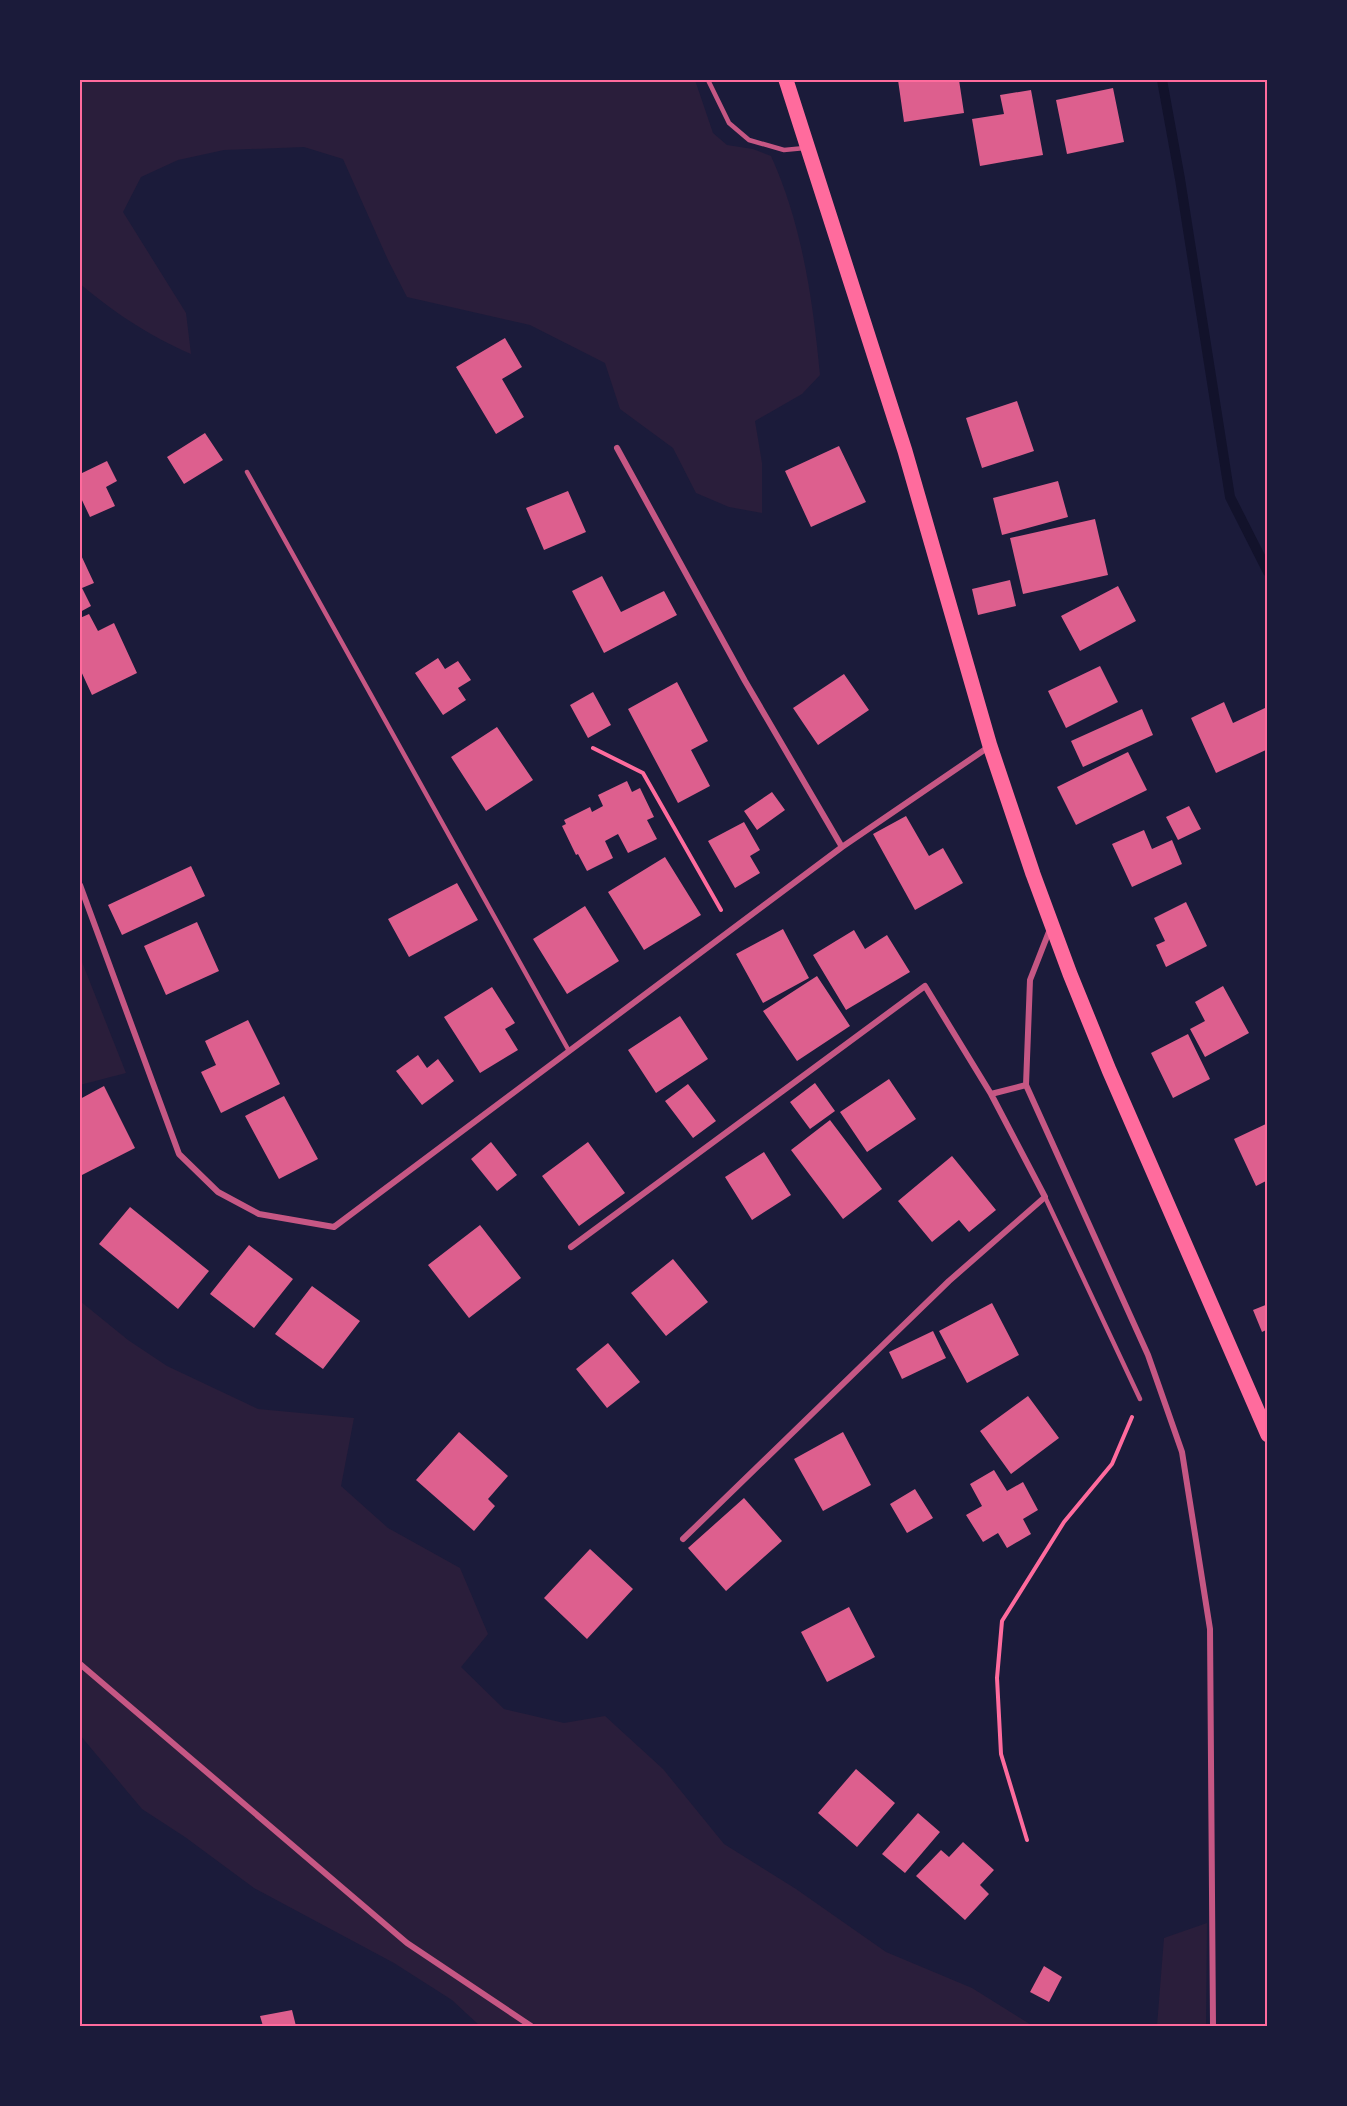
<svg xmlns="http://www.w3.org/2000/svg" width="1347" height="2106" viewBox="0 0 1347 2106" font-family="'DejaVu Sans',sans-serif">
<rect width="100%" height="100%" fill="#1b1b3a"/>
<path fill="#2a1e3b" d="M80,80H695L713,133L727,145L753,149L771,156C802,224 813,301 820,375L802,394L755,421L762,463V513L729,507L696,493L673,448L620,409L605,363L530,325L407,297L388,260L343,159L304,147L224,150L178,160L141,177L123,212L186,313L191,354C148,335 115,313 80,284Z
M80,957L126,1073L80,1085Z
M80,1301L128,1340L167,1366L258,1409L354,1418L341,1486L388,1528L460,1568L488,1634L461,1667L504,1709L564,1723L605,1716L663,1769L724,1844L796,1889L886,1952L972,1988L1033,2026H480L452,2000L394,1963L254,1888L185,1837L142,1809L80,1735Z
M1207,1923L1206,2026H1157L1164,1938Z"/>
<g fill="none" stroke-linecap="round" stroke-linejoin="round">
<path stroke="#12122b" stroke-width="10" d="M1162,80L1180,179L1230,497L1268,572"/>
</g>
<path fill="#dd5f8e" d="M898,80H959L964,113L904,122Z
M1113,88L1124,142L1067,154L1056,100Z
M1031,90L1043,155L980,166L972,119L1004,114L1000,95Z
M505,338L522,367L502,379L524,417L496,434L456,367Z
M1017,401L1034,451L982,468L966,418Z
M205,433L223,460L184,484L167,457Z
M839,446L866,502L811,527L785,471Z
M107,461L117,481L106,487L115,506L90,517L80,496V474Z
M1058,481L1068,517L1002,535L993,498Z
M568,491L586,532L544,550L526,508Z
M1095,519L1108,575L1023,594L1010,538Z
M80,553L94,583L82,588L91,606L80,612Z
M602,576L621,612L664,591L677,615L604,653L572,591Z
M1010,580L1016,606L978,615L972,589Z
M1118,586L1136,621L1080,651L1061,616Z
M89,614L98,631L114,623L137,673L92,695L80,669V618Z
M438,658L445,669L458,661L471,680L458,688L466,700L443,715L415,673Z
M1100,666L1118,702L1066,728L1048,691Z
M844,674L869,710L818,745L793,708Z
M677,682L708,741L691,750L710,786L678,803L628,709Z
M593,692L611,725L588,738L570,705Z
M1224,702L1233,723L1265,708L1268,713V749L1216,773L1191,718Z
M1142,709L1153,735L1083,767L1071,741Z
M497,727L533,780L486,811L451,757Z
M1128,752L1147,790L1076,825L1057,787Z
M627,781L632,792L640,788L654,817L647,820L657,839L628,853L618,834L605,841L613,858L587,871L578,854L576,855L562,826L566,824L564,820L590,807L592,812L603,806L598,795Z
M772,792L785,810L757,830L744,811Z
M1189,806L1201,829L1178,840L1166,817Z
M906,816L929,856L943,848L963,883L915,910L873,834Z
M744,822L760,850L750,856L760,873L735,888L708,841Z
M1144,830L1152,849L1172,840L1182,864L1132,887L1112,844Z
M665,857L701,915L644,950L608,892Z
M191,866L205,896L122,935L108,905Z
M457,883L478,920L409,957L388,919Z
M1186,902L1207,946L1166,967L1156,945L1165,941L1154,918Z
M585,906L619,961L567,994L533,939Z
M197,922L219,971L166,995L144,946Z
M783,929L809,978L763,1003L736,954Z
M854,930L865,949L887,935L910,972L846,1010L813,955Z
M817,976L850,1026L797,1061L763,1011Z
M1223,986L1249,1033L1205,1057L1190,1029L1205,1021L1195,1002Z
M492,987L515,1023L505,1029L518,1050L480,1073L444,1017Z
M680,1016L708,1059L656,1093L628,1050Z
M248,1020L280,1084L221,1113L201,1072L216,1065L205,1041Z
M1188,1034L1210,1079L1173,1098L1151,1053Z
M418,1055L427,1068L438,1059L454,1081L422,1105L396,1071Z
M889,1079L916,1119L867,1152L840,1112Z
M815,1083L835,1111L810,1129L790,1102Z
M688,1084L716,1121L693,1138L665,1101Z
M104,1086L135,1148L80,1176V1099Z
M284,1096L318,1159L279,1179L245,1116Z
M830,1120L882,1189L843,1219L791,1150Z
M1268,1123V1180L1256,1186L1234,1139Z
M491,1142L517,1175L497,1191L471,1159Z
M588,1142L625,1193L579,1226L542,1176Z
M764,1152L791,1195L752,1220L725,1177Z
M952,1156L996,1210L969,1232L959,1220L932,1242L898,1201Z
M130,1207L209,1271L178,1309L99,1244Z
M480,1225L521,1278L469,1318L428,1265Z
M249,1245L293,1279L254,1328L210,1294Z
M673,1259L708,1302L666,1336L631,1293Z
M312,1286L360,1321L323,1369L275,1334Z
M992,1303L1019,1355L967,1383L939,1331Z
M1268,1304V1329L1262,1332L1253,1310Z
M933,1331L946,1358L902,1379L889,1352Z
M608,1343L640,1382L607,1408L576,1369Z
M1028,1396L1059,1438L1011,1474L980,1431Z
M459,1432L508,1476L488,1499L495,1506L474,1531L416,1480Z
M843,1432L871,1485L823,1511L794,1459Z
M994,1470L1007,1491L1023,1482L1038,1510L1023,1519L1031,1534L1007,1548L998,1533L983,1542L966,1515L982,1506L970,1484Z
M915,1489L933,1518L907,1533L890,1504Z
M744,1498L782,1541L726,1591L688,1548Z
M590,1549L633,1589L587,1639L544,1598Z
M849,1607L875,1657L827,1682L801,1632Z
M856,1769L895,1803L857,1847L818,1813Z
M918,1813L940,1832L905,1873L882,1854Z
M963,1842L994,1870L980,1885L989,1894L965,1920L916,1876L941,1850L949,1857Z
M1044,1966L1062,1977L1049,2002L1030,1992Z
M292,2010L296,2026H263L260,2016Z"/>
<g fill="none" stroke-linecap="round" stroke-linejoin="round">
<path stroke="#ff6b9d" stroke-width="4" d="M593,748L643,773L721,910
M1027,1840L1001,1754L997,1678L1002,1621L1064,1522L1112,1464L1132,1417"/>
<path stroke="#c65784" stroke-width="4.5" d="M708,80L729,123L749,140L784,150L805,148
M247,472L569,1051
M1045,1197L1140,1399"/>
<path stroke="#c65784" stroke-width="6" d="M617,448L745,681L842,847
M80,885L179,1154L218,1192L259,1214L334,1227L842,847L990,746
M1050,929L1030,980L1026,1085L1148,1355L1182,1452L1210,1629L1213,2026
M991,1094L1026,1085
M571,1247L925,986L991,1094L1045,1197L949,1281L683,1539
M80,1664L407,1943L531,2026"/>
<path stroke="#ff6b9d" stroke-width="15" d="M786,80L905,451L990,746L1033,874L1070,974L1109,1070L1268,1435"/>
</g>
<rect width="1347" height="2106" fill="none" stroke="#1b1b3a" stroke-width="162"/>
<rect x="81" y="81" width="1185" height="1944" fill="none" stroke="#ff6b9d" stroke-width="2"/>
</svg>
